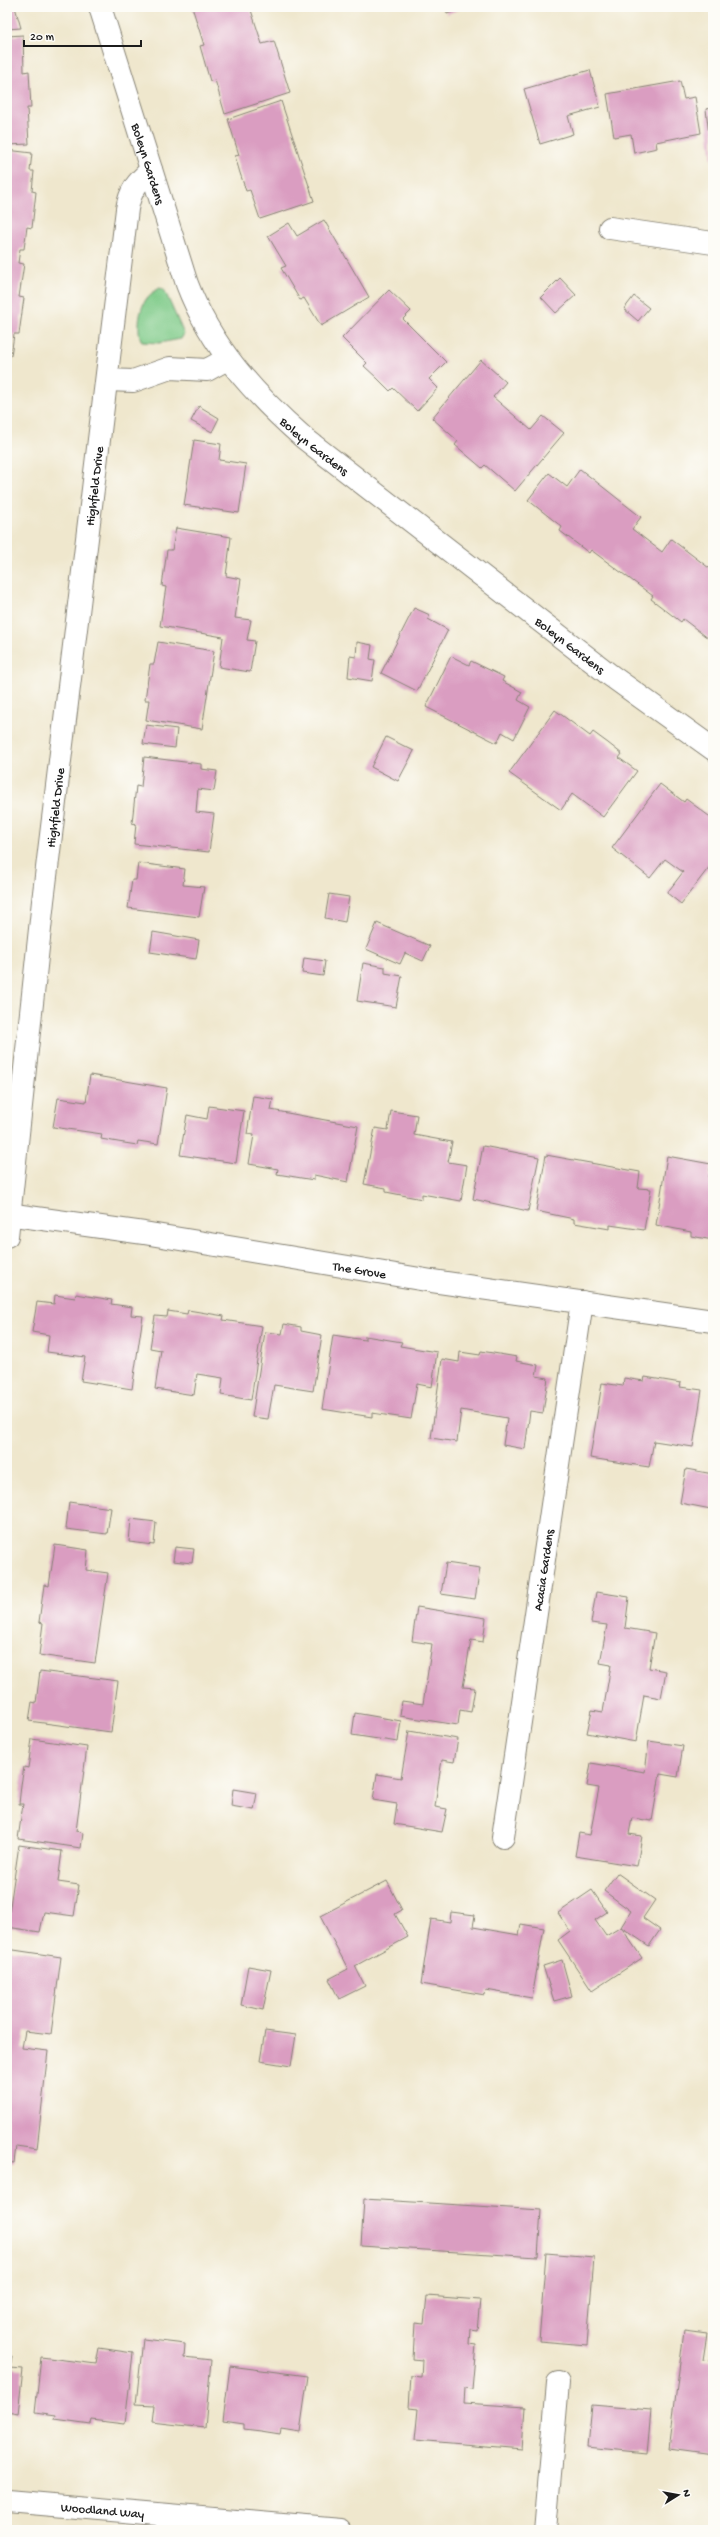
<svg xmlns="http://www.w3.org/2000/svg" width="720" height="2537" viewBox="0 0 720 2537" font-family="'Gochi Hand',sans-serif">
<rect width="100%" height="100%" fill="#fdfcf7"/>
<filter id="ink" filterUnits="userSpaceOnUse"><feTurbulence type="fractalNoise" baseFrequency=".025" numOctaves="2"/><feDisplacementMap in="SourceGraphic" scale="8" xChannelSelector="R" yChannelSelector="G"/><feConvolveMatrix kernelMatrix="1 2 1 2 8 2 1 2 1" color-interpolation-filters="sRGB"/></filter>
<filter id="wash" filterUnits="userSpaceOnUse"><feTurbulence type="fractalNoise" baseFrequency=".012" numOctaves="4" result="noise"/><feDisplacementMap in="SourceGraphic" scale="16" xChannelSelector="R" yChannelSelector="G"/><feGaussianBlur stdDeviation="0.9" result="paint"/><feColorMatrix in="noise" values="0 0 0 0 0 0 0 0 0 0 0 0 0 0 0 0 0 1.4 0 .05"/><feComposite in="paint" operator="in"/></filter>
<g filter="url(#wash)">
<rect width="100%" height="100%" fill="#efe7cd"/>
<path fill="#7fcb89" stroke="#4e7452" d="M159,288L164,289L184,334L181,339L159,343L142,342C136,332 139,308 147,298C150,294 155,291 159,288Z"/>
<g id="blocks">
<path fill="#da9dc1" d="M7,7H15L21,28L7,29Z
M192,7H250L262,44L274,41L290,93L225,114L215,80L210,81L200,46L204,45Z
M445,7H465L447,14Z
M23,35L24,72L29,71L31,108H27L29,144L7,145V36Z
M590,70L600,107L568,116L573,134L540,144L524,89Z
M680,81L684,99L695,97L701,133L656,142L657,148L634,153L631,134L614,137L607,94Z
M281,101L314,201L260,219L250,190L246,191L240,173L235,156L239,155L228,119Z
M713,108V161H712L706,109Z
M7,150L32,153L30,171H34L32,191L36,192L32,228L27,227L24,249H20L18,263L24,264L19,297L24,298L19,334H14L11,356L7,355Z
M324,220L369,297L321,326L304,298L300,300L281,268L286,266L268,236L289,223L297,236Z
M560,278L576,295L556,313L541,297Z
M389,290L411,311L403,319L446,362L429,379L438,388L417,411L393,388L390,391L377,378L364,366L367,363L342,338Z
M634,296L649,308L638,321L624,309Z
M481,360L506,382L493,397L531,430L543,416L564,433L515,491L485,465L482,468L455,445L458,441L432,418Z
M7,404H10L8,421H7Z
M199,406L219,418L212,432L191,421Z
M194,440L221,444L219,460L246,464L239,513L184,505Z
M580,469L641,517L632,529L662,552L671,539L713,571V642L683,619L681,622L651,599L653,596L591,550L589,553L560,531L562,527L528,500L549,473L567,487Z
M176,528L231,537L226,576L241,579L235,618L251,620L247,640L255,641L250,672L219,667L223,637L160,626L166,587L162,586L167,550H172Z
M414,608L430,615L428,619L448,630L417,691L381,673Z
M158,642L214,651L202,729L146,720L149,700H145L150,664H154Z
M357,642L372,645L370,659L375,660L372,681L348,677L350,656L356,657Z
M451,656L469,665L471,661L504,677L502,681L522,692L518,700L530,707L514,739L502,732L497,743L426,707Z
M555,710L590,736L593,732L608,743L622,754L619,758L637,771L603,817L572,794L561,810L509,773Z
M146,725L177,729L175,748L143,744Z
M386,737L414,751L398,781L371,767Z
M144,757L201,764V769L217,771L214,791L198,789L196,812L214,814L209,852L134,844L136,824L132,823L136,786L141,787Z
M660,784L684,802L686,799L713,819V862L681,904L667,893L683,872L665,859L650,878L612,848Z
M138,863L185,869L183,885L204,887L199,917L128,908L132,880H136Z
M329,894L349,897L345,922L325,918Z
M377,923L430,946L423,961L405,953L400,964L366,949Z
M153,932L199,940L196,959L150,952Z
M304,958L325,961L323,976L302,973Z
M363,963L385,967V973L402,976L396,1007L357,1001Z
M90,1075L167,1088L158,1144L138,1141L137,1145L118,1142L101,1139L102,1134L53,1127L58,1098L86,1102Z
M253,1096L273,1099L271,1110L358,1126L348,1182L314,1175V1180L277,1174L278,1169L249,1164L254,1135L247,1134Z
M209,1106L244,1111L236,1163L180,1155L187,1115L207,1119Z
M391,1111L417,1115L414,1135L452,1142L448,1162L467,1165L461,1201L422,1194V1199L386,1192V1188L364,1184L375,1128L388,1130Z
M483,1146L539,1157L528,1211L473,1199Z
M546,1155L640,1172L638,1188L651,1189L644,1230L610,1225V1229L574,1223V1219L536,1211Z
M667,1156L711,1164L709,1177H713V1240L691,1236V1232L656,1225Z
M76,1294L112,1300L111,1304L132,1307L131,1315L143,1316L132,1389L81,1381L85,1357L47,1352L49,1335L32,1332L37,1302L54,1304L55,1295L75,1298Z
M188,1310L224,1316L223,1320L262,1326L251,1400L221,1395L223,1378L197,1374L194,1395L155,1389L161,1350L150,1348L155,1316L167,1317L168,1311L187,1314Z
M284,1324L301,1327V1331L322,1335L313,1391L274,1385L268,1419L252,1417L265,1332L282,1334Z
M333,1335L365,1340V1336L402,1342L400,1346L437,1352L432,1387L417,1384L411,1419L372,1413V1417L322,1409Z
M481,1351L517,1357L516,1361L538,1365L536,1376L548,1378L543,1413L530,1411L525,1449L503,1445L507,1418L461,1410L457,1442L431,1438L442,1359L459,1362L460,1352L480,1355Z
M645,1377L681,1383L680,1387L702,1390L693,1447L654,1441L649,1467L590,1458L602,1383L623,1386L624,1378L644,1381Z
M686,1469L713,1474L711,1509L680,1503Z
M69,1502L111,1508L107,1534L66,1529Z
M131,1519L156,1522L154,1545L129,1542Z
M55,1545L88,1550L86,1570L108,1573L95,1663L39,1655L43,1623L39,1622L44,1585L49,1586Z
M175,1547L194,1549L192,1563L173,1561Z
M446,1563L480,1568L475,1599L441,1594Z
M596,1592L629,1597L625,1628L655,1633L649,1668L666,1671L661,1698L644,1695L636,1742L587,1733L592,1710L603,1712L611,1665L600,1663L607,1625L591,1623Z
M417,1607L486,1618L483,1642L471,1640L463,1687L475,1688L471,1712L460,1710L458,1725L400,1716L402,1701L423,1704L432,1644L412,1641Z
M40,1671L118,1681L111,1732L29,1721L32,1702L36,1703Z
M355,1713L401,1721L398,1742L352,1735Z
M409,1731L458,1739L454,1762L442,1760L438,1784L435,1807L447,1809L442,1832L394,1824L397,1804L373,1800L377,1774L401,1778Z
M32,1739L87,1747L76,1831L83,1833L81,1848L18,1839L23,1804H19L21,1785L24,1767L28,1768Z
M649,1741L683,1746L678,1777L660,1774L652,1821L632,1818L629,1834L642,1836L637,1866L575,1856L579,1833L590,1835L599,1788L587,1786L591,1763L645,1772Z
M233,1789L257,1793L254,1810L231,1806Z
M19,1845L62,1851L58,1882L79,1885L74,1916L44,1912L40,1932L7,1927Z
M617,1873L655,1900L643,1918L660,1930L649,1946L621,1927L631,1911L604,1891Z
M387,1881L402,1910L395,1914L408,1937L355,1966L365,1986L339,1999L329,1979L348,1969L320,1916Z
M592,1890L607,1912L595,1920L606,1936L621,1927L642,1958L592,1991L558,1940L570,1931L558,1913Z
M451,1912L475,1915L473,1927L519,1935L521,1924L544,1928L532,1998L486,1990L485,1995L421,1984L431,1919L450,1922Z
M7,1949L61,1957L51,2034L25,2031L22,2048L48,2051L37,2149L16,2146L14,2163L7,2162Z
M562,1960L572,1996L554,2001L543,1966Z
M248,1966L271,1970L263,2010L241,2005Z
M265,2031L296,2035L291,2066L260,2061Z
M364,2199L541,2210L538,2257L361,2246Z
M546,2253L594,2257L587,2345L539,2341Z
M427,2296L480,2300L477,2330L470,2329L469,2344L476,2345L472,2389L465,2388L464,2403L525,2407L522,2449L415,2440L418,2409L409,2408L411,2376L421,2377L422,2360L413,2359L415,2323L424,2324Z
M684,2331L707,2334L703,2360L713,2361V2455L669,2449Z
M143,2339L185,2344L184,2357L211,2360L205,2428L152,2422L154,2405L136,2404Z
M99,2348L133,2353L125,2424L92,2420L91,2424L55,2419L56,2415L35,2412L41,2357L96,2364Z
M7,2356H12L10,2368L23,2369L18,2414L7,2412Z
M230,2366L308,2376L300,2432L281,2429L280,2434L261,2431L244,2429V2424L223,2421Z
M592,2405L651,2410L647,2453L588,2447Z"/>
</g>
</g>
<g filter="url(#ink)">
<use href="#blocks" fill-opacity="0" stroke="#868274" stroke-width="1"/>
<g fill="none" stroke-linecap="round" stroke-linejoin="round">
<defs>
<path id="lane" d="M545,2530L558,2383"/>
<g id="street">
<path id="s1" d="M100,7L187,284C211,347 254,394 304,438L610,675L713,749"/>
<path d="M610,228L713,243"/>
<path d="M107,380L133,381L170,368L207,370L227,359"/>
<path id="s2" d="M7,1214L144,1233L432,1281L713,1321"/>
<path id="s3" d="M7,1236L43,901L127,209C130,191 137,182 151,170"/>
<path id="s4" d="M503,1837L582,1302"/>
<path id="s5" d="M7,2501L341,2530"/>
</g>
</defs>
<use href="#lane" stroke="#868274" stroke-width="24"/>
<use href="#street" stroke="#868274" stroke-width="24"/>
<use href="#lane" stroke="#fff" stroke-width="22"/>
<use href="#street" stroke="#fff" stroke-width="22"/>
</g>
</g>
<g text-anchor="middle" stroke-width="4" stroke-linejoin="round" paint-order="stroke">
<g font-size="13" fill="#1c1c1c" stroke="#fdfcf7">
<text dy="5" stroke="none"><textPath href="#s1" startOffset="164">Boleyn Gardens</textPath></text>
<text dy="5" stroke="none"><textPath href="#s1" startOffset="499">Boleyn Gardens</textPath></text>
<text dy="5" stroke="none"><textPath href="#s3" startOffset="755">Highfield Drive</textPath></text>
<text dy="5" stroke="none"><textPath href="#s1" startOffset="823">Boleyn Gardens</textPath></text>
<text dy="5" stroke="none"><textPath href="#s3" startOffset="431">Highfield Drive</textPath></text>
<text dy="5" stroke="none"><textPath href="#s2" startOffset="357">The Grove</textPath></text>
<text dy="5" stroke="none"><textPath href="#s4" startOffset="270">Acacia Gardens</textPath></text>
<text dy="5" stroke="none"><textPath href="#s5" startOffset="96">Woodland Way</textPath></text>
</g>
</g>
<rect width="720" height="2537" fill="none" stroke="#fdfcf7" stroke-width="24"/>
<g transform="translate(678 2495) rotate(79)" stroke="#fdfcf7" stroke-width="3" paint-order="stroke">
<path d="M0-3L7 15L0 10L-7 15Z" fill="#1c1c1c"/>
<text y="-6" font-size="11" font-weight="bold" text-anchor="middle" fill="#1c1c1c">N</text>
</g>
<path d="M24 40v6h117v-6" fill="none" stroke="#1c1c1c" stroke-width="2"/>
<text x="30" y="40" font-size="12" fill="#1c1c1c" stroke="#fdfcf7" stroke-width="3" paint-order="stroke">20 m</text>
</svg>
